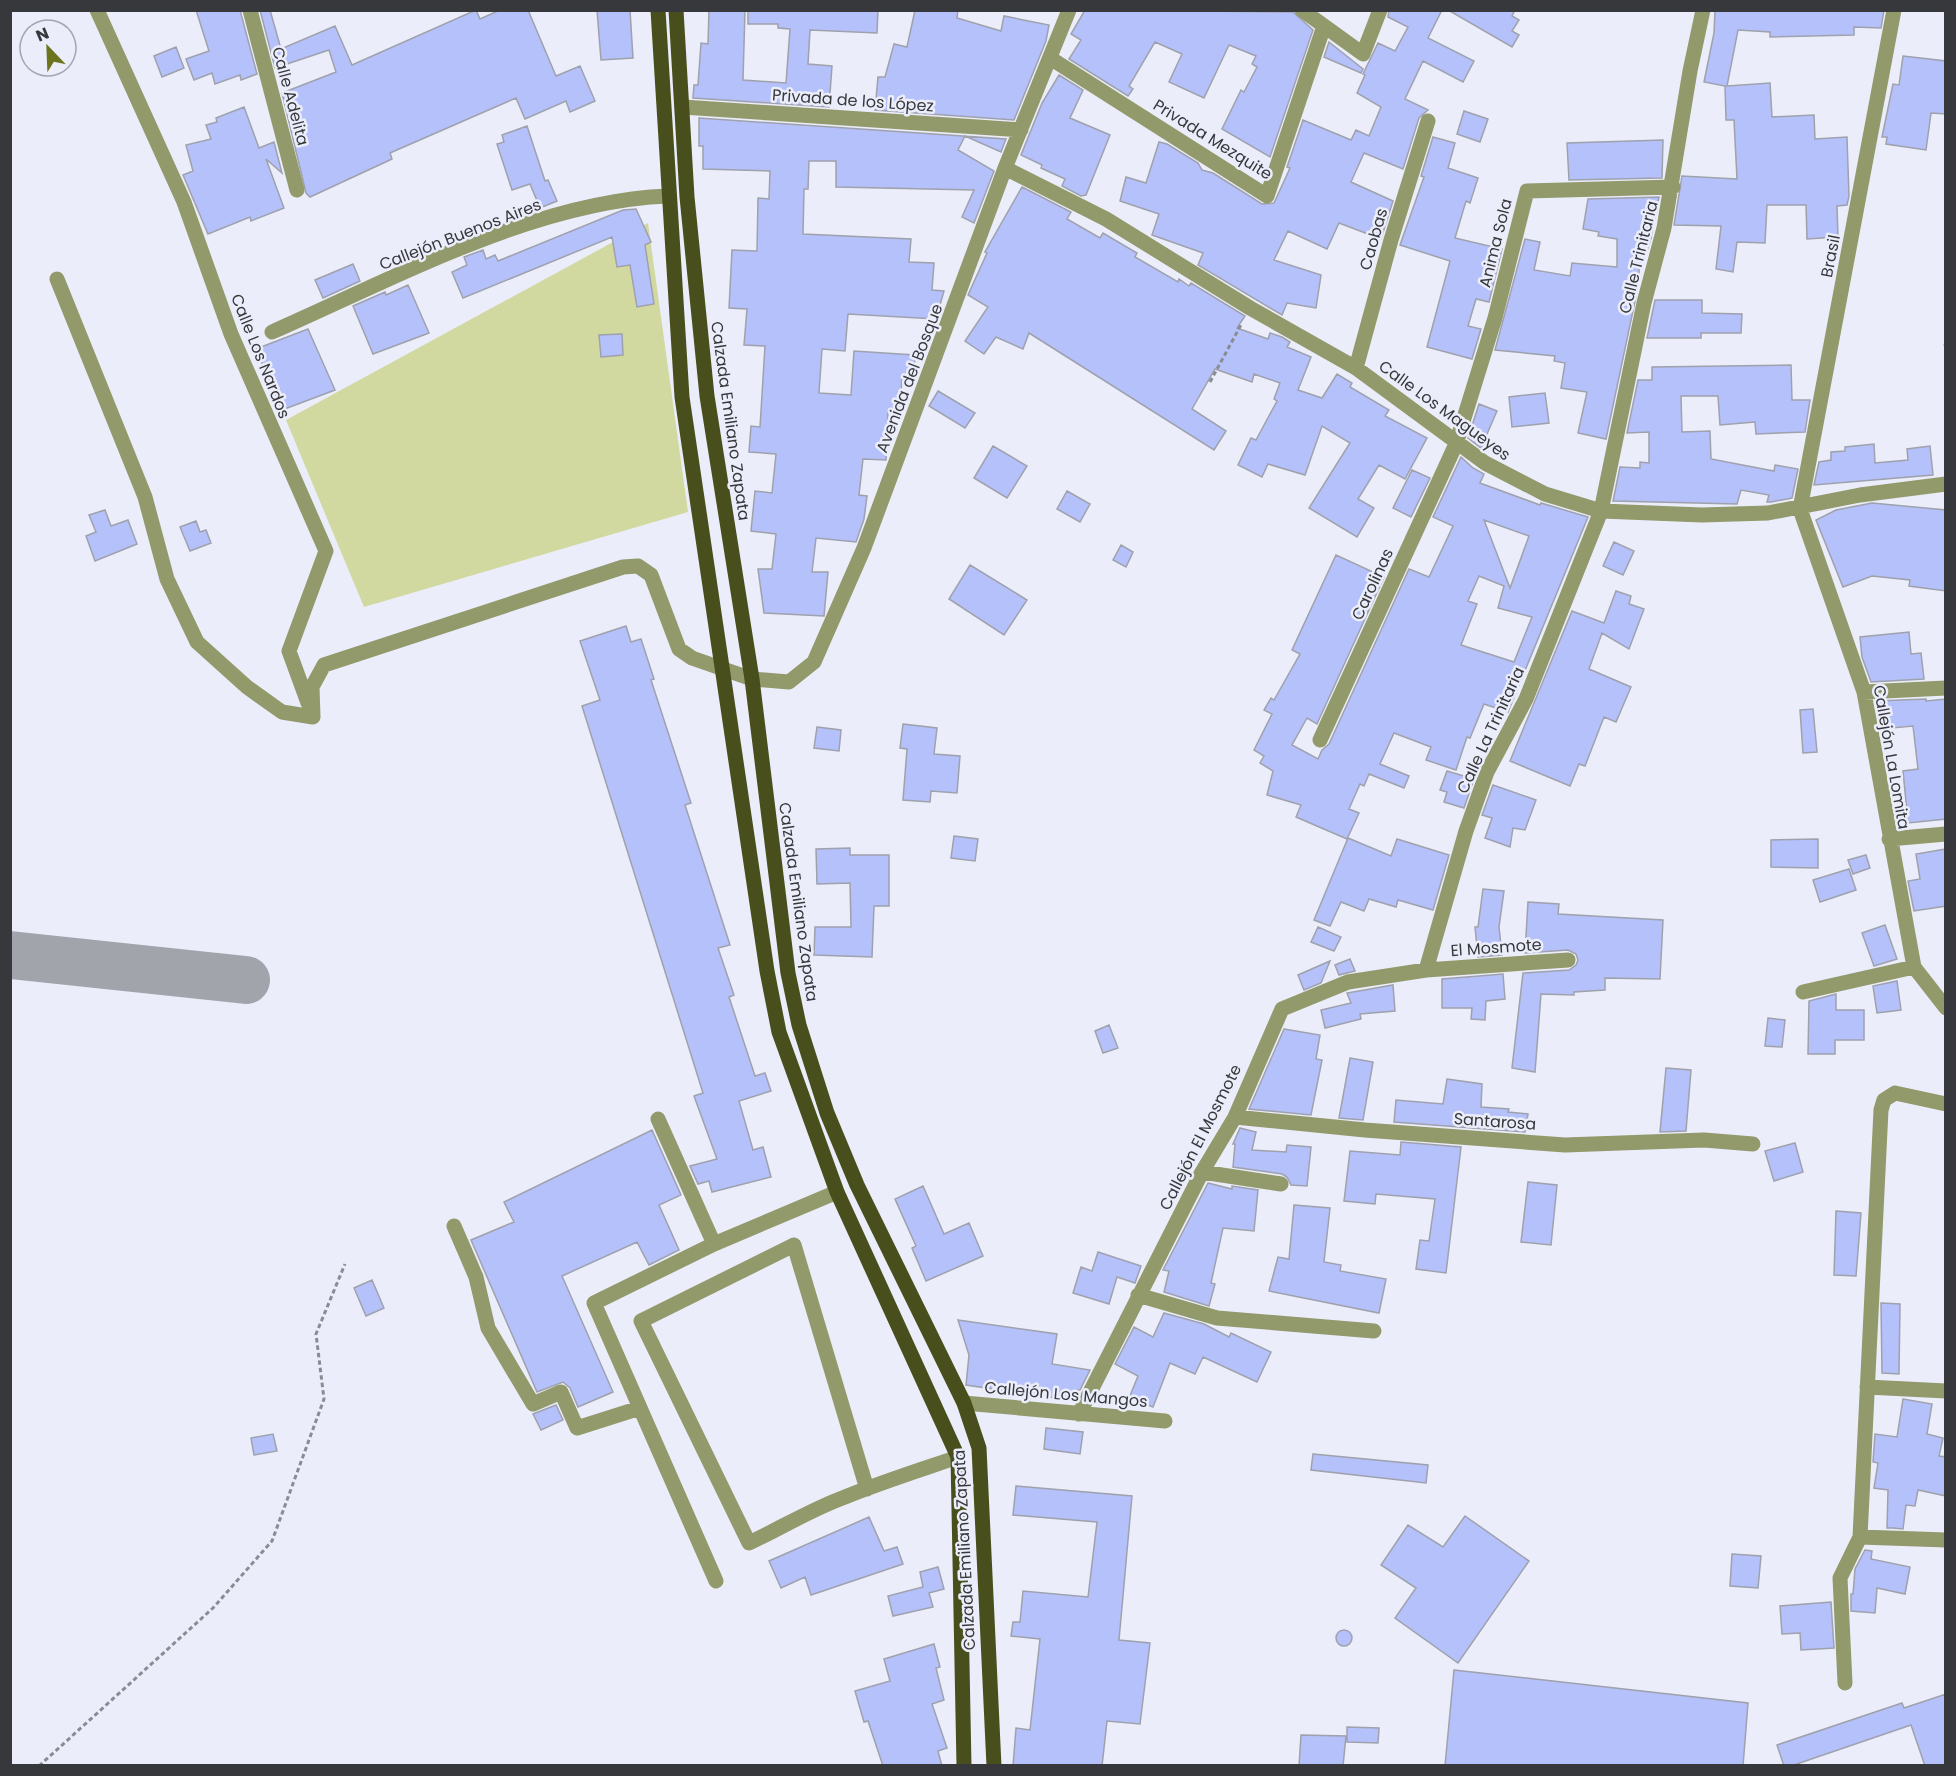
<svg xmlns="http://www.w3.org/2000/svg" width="1956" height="1776" viewBox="0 0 1956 1776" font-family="Poppins,sans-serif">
<rect width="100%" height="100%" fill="#ebeefa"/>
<path fill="#d1d9a0" d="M648,223L688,512L364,607L286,420Z"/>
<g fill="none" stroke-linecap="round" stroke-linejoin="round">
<path stroke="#a2a4ac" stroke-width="48" d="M10,955L246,980"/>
</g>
<path fill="#b4c1fa" stroke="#9fa1ac" stroke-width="1.5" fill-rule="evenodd" d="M196,10H240L257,74L241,80L240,75L215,84L212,73L194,80L186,59L209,51Z
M260,10H270L281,49L335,26L352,65L476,10L480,19L500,10H528L556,76L580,66L595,101L570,112L566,101L525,119L516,98L390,153L392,159L310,197L306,193L282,93L336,72L329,50L275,68Z
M597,10H630L633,58L601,60Z
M709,10H745L743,80L786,83L790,29L778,28V24H748V10H878L877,33L810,30L808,64L832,66L829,107L693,98L694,85H698L701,43L708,44Z
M915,10H958L957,18L1001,31L1004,16L1049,25L1046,41L1014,120L875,110L878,77H885L894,44L907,47Z
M1085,10L1293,12L1313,30L1270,157L1222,129L1241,90L1244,92L1257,67L1252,64L1256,56L1229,45L1204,98L1169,82L1182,54L1155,42L1129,86L1133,89L1128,96L1069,59L1081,40L1071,34Z
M1389,10H1442L1428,38L1474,61L1463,82L1423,61L1405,99L1428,110L1419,118L1403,169L1364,153L1351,182L1393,201L1381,239L1339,223L1327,249L1288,231L1274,260L1321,275L1316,308L1287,303L1282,315L1198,265L1203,253L1152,235L1159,214L1120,201L1126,177L1146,183L1159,142L1167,144L1198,163L1202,170L1213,173L1262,204L1274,203L1290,168L1287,167L1303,120L1351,140L1356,130L1369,136L1381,107L1357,93L1365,75L1363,74L1378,43L1395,51L1408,27L1388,17Z
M1448,10H1515L1512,16L1519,20L1512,31L1519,35L1512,47Z
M1715,10H1884L1881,28L1854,27V35L1770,37V32L1738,30L1727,86L1770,83L1772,117L1814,115L1815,139L1847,137L1849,196L1847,205L1837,206L1838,237L1807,239L1806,205H1767L1765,243L1737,242L1733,272L1716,269L1721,226L1674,225L1682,176L1737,179L1734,120H1726L1725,86L1704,82L1714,33Z
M1329,42L1363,69L1361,73L1324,57Z
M176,47L184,68L162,77L154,56Z
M1903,56L1946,61V114L1931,113L1926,150L1886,144L1887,137H1882L1893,84L1899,85Z
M1059,75L1083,90L1070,118L1110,135L1086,195L1081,196L1062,186L1065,179L1041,168L1042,165L1021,155L1042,103Z
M244,107L259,148L274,142L282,173L266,159L284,208L251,221L250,217L208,234L183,175L193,171L186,145L211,139L206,125L217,122L216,118Z
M1464,111L1488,119L1480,142L1457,134Z
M699,118L1006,139L1001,152L965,136L958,150L994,171L974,223L962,217L974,190L836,187V161H809L808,189H804L803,234L911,239L909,262L934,263L932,290L944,291L936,319L848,314L845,351L822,349L819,393L851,395L854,351L915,355L914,377L902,376L900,411L888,410L886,460L863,459L859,495L867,496L864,519L856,542L816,538L812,572H828L824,616L764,613L758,569H772L776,534L751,531L755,491L772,493L776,454L749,452L751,426L760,427L765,346L744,345L747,309L729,308L732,250L757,251L758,198L769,199L770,171L703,169V146H699Z
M527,126L545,181L548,180L557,201L540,208L530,184L512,190L497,144L504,142L502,135Z
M1433,137L1455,143L1448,168L1478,178L1470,203L1466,201L1455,238L1502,249L1489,302L1476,299L1468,326L1481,329L1472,359L1427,347L1450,261L1400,245L1424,177L1421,176Z
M1663,140L1662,178L1569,180L1567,143Z
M1022,187L1071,212L1067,219L1100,238L1103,233L1137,253L1135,257L1178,282L1179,279L1189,286L1191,283L1245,316L1237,328L1268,339L1270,333L1282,337L1290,342L1287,347L1311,357L1298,390L1322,398L1337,374L1352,383L1350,387L1389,410L1385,416L1427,438L1405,479L1379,465L1358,499L1374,508L1357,537L1309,508L1350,443L1322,426L1305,475L1268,464L1262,477L1238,465L1251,438L1256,440L1277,401L1274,399L1280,383L1254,374L1252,382L1215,369L1192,409L1226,431L1214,450L1029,333L1023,349L996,337L984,354L965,341L988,307L968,295L987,253L985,252Z
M1659,197L1651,238L1647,251H1641L1637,292L1606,439L1578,433L1587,392L1561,388L1565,363L1554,361L1555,356L1495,350L1525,239L1540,242L1534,270L1570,276L1572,263L1617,267V239L1598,236L1599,232L1583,229L1588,199Z
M636,209L651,242L645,245L654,304L637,307L630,265L617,267L612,237L463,298L452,272L467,265L464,257L483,250L486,259L495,255L498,261L623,210Z
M353,264L360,281L323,298L315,280Z
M408,285L429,333L373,354L353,306L385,292L386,295Z
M1655,300H1702V313L1742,314L1741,333H1701V338H1647Z
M308,329L335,390L282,410L256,349Z
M622,334L623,355L601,357L599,335Z
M1791,365L1792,400H1810L1805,432L1756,434L1755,422L1720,425L1718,396H1681L1682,432L1710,431L1711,459L1774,471L1775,465L1798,469L1792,498L1771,502H1767L1769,495L1741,490L1737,504L1613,501L1620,467L1640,468V462L1649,463V432L1627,433L1638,380H1652V367Z
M938,391L975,413L965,428L929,406Z
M1545,393L1549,423L1512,427L1509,397Z
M1479,404L1497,411L1481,448L1468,438Z
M1874,444L1875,463L1908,460L1907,449L1930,446L1933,475L1814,485L1819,462L1831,460V452L1845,451V447Z
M993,446L1027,466L1007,498L974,478Z
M1461,457L1473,468L1484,474L1480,483L1540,505L1541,503L1588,517L1508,712L1484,704L1470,738L1467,737L1456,770L1426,760L1431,747L1394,733L1380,764L1409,776L1404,788L1369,774L1364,786L1360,784L1349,809L1359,813L1347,839L1296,817L1301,805L1267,795L1273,771L1260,763L1264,756L1254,750L1272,714L1264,710L1271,698L1274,700L1300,654L1292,650L1336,555L1384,577L1317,724L1307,718L1292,745L1318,759L1322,750L1329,744L1409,569L1429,577L1453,526L1433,517ZM1484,520L1529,536L1510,588ZM1479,576L1504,586L1498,608L1532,617L1514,662L1461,645L1477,604L1468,601Z
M1412,470L1430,478L1411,517L1393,508Z
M1067,491L1090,504L1080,522L1057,509Z
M1872,503L1946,510V591L1909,586L1910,580L1872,576L1843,587L1816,520L1836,510Z
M105,510L111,526L128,520L137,544L95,561L86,536L96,532L89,515Z
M196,521L200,532L206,530L211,543L190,551L180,527Z
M1614,542L1634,551L1623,575L1603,566Z
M1121,545L1133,552L1126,567L1113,560Z
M970,565L1027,600L1004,635L949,599Z
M1616,591L1631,596L1629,604L1644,609L1629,649L1602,633L1589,669L1631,687L1616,722L1604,717L1585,766L1579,764L1570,786L1510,761L1572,611L1604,623Z
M626,626L631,642L641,639L654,679L651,680L691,803L685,805L730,945L718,948L734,995L729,997L755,1076L765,1073L771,1091L739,1101L753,1150L763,1147L771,1177L712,1192L709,1181L698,1184L690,1166L717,1159L694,1096L703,1093L582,706L600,700L580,641Z
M1909,632L1911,654L1921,653L1924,679L1871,682L1862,657L1860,637Z
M1926,699V701L1946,699V819L1908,823L1903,771L1918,769L1913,726L1881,729L1876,701Z
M1813,709L1817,752L1803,753L1800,710Z
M903,724L937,728L934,754L960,756L957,793L931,791L930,802L903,800L907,749L900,748Z
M817,727L841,730L839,751L814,748Z
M1447,771L1474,779L1464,808L1444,802L1447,792L1440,790Z
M1493,785L1536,800L1525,830L1513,828L1510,847L1485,838L1492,818L1482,815Z
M954,836L978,839L975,861L951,858Z
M1348,838L1391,856L1397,839L1449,855L1433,910L1398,900L1396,907L1369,899L1364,911L1341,902L1330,926L1314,920Z
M1818,839V868L1771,867V840Z
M850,848V855H889V906H874L872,957L814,955L815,927H851L850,883L817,884L816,849Z
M1946,849V906L1914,911L1908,881L1920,879L1916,854Z
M1866,855L1870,868L1853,874L1848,860Z
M1849,869L1856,890L1820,902L1813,880Z
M1483,889L1504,891L1499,927L1502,955L1478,957L1475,927H1478Z
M1528,902L1559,904L1558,914L1663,920L1660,979L1605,978V990L1574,992V995L1541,994L1535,1072L1512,1068L1523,973L1569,970L1576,965L1578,960L1576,954L1568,950L1525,953Z
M1885,925L1897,959L1874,966L1862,933Z
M1318,927L1341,937L1334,951L1311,942Z
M1350,959L1355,971L1339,975L1335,965Z
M1330,961L1321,983L1304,990L1298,975Z
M1503,974L1505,999L1486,1001L1485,1020L1471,1019L1472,1008H1442V979Z
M1897,981L1901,1010L1877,1013L1873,986Z
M1393,985L1395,1011L1360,1014L1361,1019L1325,1028L1321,1010L1351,1003L1347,993Z
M1836,994V1010H1864V1040H1835V1054H1808L1809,1001Z
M1768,1018L1785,1020L1782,1047L1765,1046Z
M1109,1025L1118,1048L1103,1053L1095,1031Z
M1284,1029L1320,1035L1316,1059L1322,1060L1311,1115L1249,1109Z
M1350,1058L1373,1062L1363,1120L1339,1118Z
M1666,1068L1691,1070L1686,1131L1660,1132Z
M1447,1079L1482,1084L1481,1107L1509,1109L1508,1112L1528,1114L1525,1132L1394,1122L1396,1100L1443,1104Z
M1240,1128L1256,1132L1252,1150L1286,1152L1287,1145L1311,1147L1307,1186L1291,1185L1287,1177L1282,1174L1233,1167L1235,1144H1233Z
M652,1130L681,1195L659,1205L679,1250L649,1265L637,1242L562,1276L613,1392L578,1407L570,1388L563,1382L537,1392L471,1240L514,1222L504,1202Z
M1401,1142L1461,1147L1446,1273L1416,1269L1420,1240L1429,1241L1435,1199L1376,1194L1375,1204L1344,1201L1350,1151L1400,1155Z
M1795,1143L1803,1172L1774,1181L1765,1151Z
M1528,1182L1557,1185L1551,1245L1521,1242Z
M1208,1183L1232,1189V1186L1258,1190L1254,1231L1223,1228L1211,1283L1215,1284L1209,1306L1164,1292L1169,1271L1163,1270Z
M923,1186L944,1234L969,1223L983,1256L926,1281L912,1248L916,1246L895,1199Z
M1294,1205L1330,1208L1324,1262L1341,1265L1340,1271L1386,1279L1379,1313L1269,1291L1278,1257L1289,1259Z
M1836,1211L1861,1213L1856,1276L1834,1275Z
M1098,1252L1141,1266L1135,1283L1117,1277L1109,1304L1073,1293L1081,1267L1092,1271Z
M372,1280L384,1308L366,1316L354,1288Z
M1881,1303L1900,1304L1899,1374L1882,1373Z
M1164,1313L1204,1324L1229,1337L1231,1333L1271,1352L1257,1382L1203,1357L1195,1374L1170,1363L1153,1407L1129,1398L1138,1376L1115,1364L1134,1327L1153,1337Z
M958,1320L1057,1334L1052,1364L1090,1370L1080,1390H1077L1075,1401L966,1385L969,1355Z
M1903,1399L1932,1404L1927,1434L1943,1438L1939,1456L1946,1457V1496L1918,1490L1915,1506L1906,1505L1903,1529L1893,1528H1887L1888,1490L1874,1488L1878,1463L1873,1462L1875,1434L1897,1437Z
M556,1405L563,1420L541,1430L533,1414Z
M1046,1428L1083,1432L1080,1454L1044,1449Z
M273,1434L277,1451L254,1455L251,1438Z
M1313,1454L1428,1465L1426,1483L1311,1470Z
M1016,1486L1132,1496L1119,1640L1150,1643L1140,1724L1107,1721L1102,1766H1013L1016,1728L1030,1730L1040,1639L1011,1636L1013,1622H1020L1023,1591L1088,1597L1097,1522L1013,1515Z
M1465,1516L1529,1561L1458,1663L1395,1618L1416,1588L1381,1565L1408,1525L1443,1547Z
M869,1517L884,1551L897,1547L903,1564L811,1595L805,1577L781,1588L769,1561Z
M1865,1550L1872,1551L1871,1559L1910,1567L1905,1594L1877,1588L1875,1613L1851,1611V1594H1853L1855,1569Z
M1732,1554L1761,1556L1758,1588L1730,1586Z
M938,1567L944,1589L929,1593L933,1607L893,1616L888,1596L923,1587L920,1572Z
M1831,1602L1834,1648L1801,1650L1800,1633L1782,1634L1780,1606Z
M1336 1638a8 8 0 1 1 16 0a8 8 0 1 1-16 0Z
M934,1644L940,1667L936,1668L944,1700L932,1704L947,1748L938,1751L942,1766H883L868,1721L864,1722L855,1691L890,1681L884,1659Z
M1454,1670L1748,1703L1743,1766H1445Z
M1946,1694V1766H1925L1911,1725L1791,1766H1784L1777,1745L1902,1703L1904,1708Z
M1347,1727L1379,1728L1378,1743L1347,1742Z
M1301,1735L1346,1736L1343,1766H1299Z"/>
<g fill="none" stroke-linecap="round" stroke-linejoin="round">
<path stroke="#8a8c93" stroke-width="3" stroke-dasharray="4.5 3" stroke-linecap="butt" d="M1945,346L1946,340
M1210,382L1242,323
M39,1766L213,1608L272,1541L324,1399L316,1334L345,1264"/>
<path stroke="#92996b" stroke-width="15" d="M97,10L184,202L231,334L326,551L289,651L308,703
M250,10L297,190
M1302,10L1363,54L1380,10
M1894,10L1800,509L1864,692L1914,967L1946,1008
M1050,58L1267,196L1324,26
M683,107L1021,130
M1005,168L1106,219L1250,308L1356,368L1485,463L1545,494L1601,511L1702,515L1768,513L1860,495L1946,484
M57,279L145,497L167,579L197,642L247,687L282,712L313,717
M272,332C393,279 535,201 668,196
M1356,368L1391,240L1428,121
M1864,692L1946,688
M313,717L312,687L324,665L623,567L638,566L651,575L679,649L692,658L752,679L789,682L814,662L864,548L1005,168L1069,10
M1320,740L1456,444L1495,318L1527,191L1673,187
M1889,839L1946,834
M1426,970L1466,831L1487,772L1526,699L1601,511L1644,303L1664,228L1690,71L1703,10
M1803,992L1914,967
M1235,1117L1365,1130L1565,1145L1704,1140L1753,1144
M658,1119L714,1244L837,1192
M1202,1172L1281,1184
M454,1226L476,1277L488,1328L533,1404L561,1392L577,1428L640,1408
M714,1244L594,1303L716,1581
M1138,1295L1217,1318L1374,1331
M1867,1387L1946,1391
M964,1403L1165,1421
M1079,1414L1202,1172L1235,1117L1282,1009L1348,982L1426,970L1568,960
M867,1489L794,1245L641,1321L749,1543C781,1528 812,1509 845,1497C882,1482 920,1470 958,1457
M1860,1537L1946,1540
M1845,1683L1840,1578L1860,1537L1881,1110L1884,1100L1895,1093L1946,1104"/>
<path stroke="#494f1c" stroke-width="15" d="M658,10L682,397L767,971L779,1032L837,1192L958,1457L964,1766
M676,10L687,197L707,396L752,679L788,973L799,1025L827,1113L857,1185L964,1403L979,1448L994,1766"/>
</g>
<g text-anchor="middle" stroke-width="5" stroke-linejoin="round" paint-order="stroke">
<g font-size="16" fill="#37383c" stroke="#ebeefa">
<text transform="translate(291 96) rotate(75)" y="6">Calle Adelita</text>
<text transform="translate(853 100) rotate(4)" y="6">Privada de los López</text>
<text transform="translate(1213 139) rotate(32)" y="6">Privada Mezquite</text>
<text transform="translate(460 234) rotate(-21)" y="6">Callejón Buenos Aires</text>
<text transform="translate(1373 239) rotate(-74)" y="6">Caobas</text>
<text transform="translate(1495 243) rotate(-76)" y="6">Anima Sola</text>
<text transform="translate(1830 256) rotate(-79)" y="6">Brasil</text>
<text transform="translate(1638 257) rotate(-76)" y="6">Calle Trinitaria</text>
<text transform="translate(261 356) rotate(68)" y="6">Calle Los Nardos</text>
<text transform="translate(909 378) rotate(-69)" y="6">Avenida del Bosque</text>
<text transform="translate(1445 410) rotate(36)" y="6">Calle Los Magueyes</text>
<text transform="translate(731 421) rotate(82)" y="6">Calzada Emiliano Zapata</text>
<text transform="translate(1372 584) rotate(-65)" y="6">Carolinas</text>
<text transform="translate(1490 730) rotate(-65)" y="6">Calle La Trinitaria</text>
<text transform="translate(1892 757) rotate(80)" y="6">Callejón La Lomita</text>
<text transform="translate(799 902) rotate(82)" y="6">Calzada Emiliano Zapata</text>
<text transform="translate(1496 947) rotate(-4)" y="6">El Mosmote</text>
<text transform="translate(1495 1121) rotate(4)" y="6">Santarosa</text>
<text transform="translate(1200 1137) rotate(-63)" y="6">Callejón El Mosmote</text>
<text transform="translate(1066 1394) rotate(5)" y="6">Callejón Los Mangos</text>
<text transform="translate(964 1550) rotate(-93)" y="6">Calzada Emiliano Zapata</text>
</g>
</g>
<rect width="1956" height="1776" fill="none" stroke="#37383c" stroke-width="24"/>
<g transform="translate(48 48) rotate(337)"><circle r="28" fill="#ebeefa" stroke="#a3a5ae" stroke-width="1.5"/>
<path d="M0-4.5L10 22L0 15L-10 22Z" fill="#6c741e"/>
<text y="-9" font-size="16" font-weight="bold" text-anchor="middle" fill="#37383c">N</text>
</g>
</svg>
